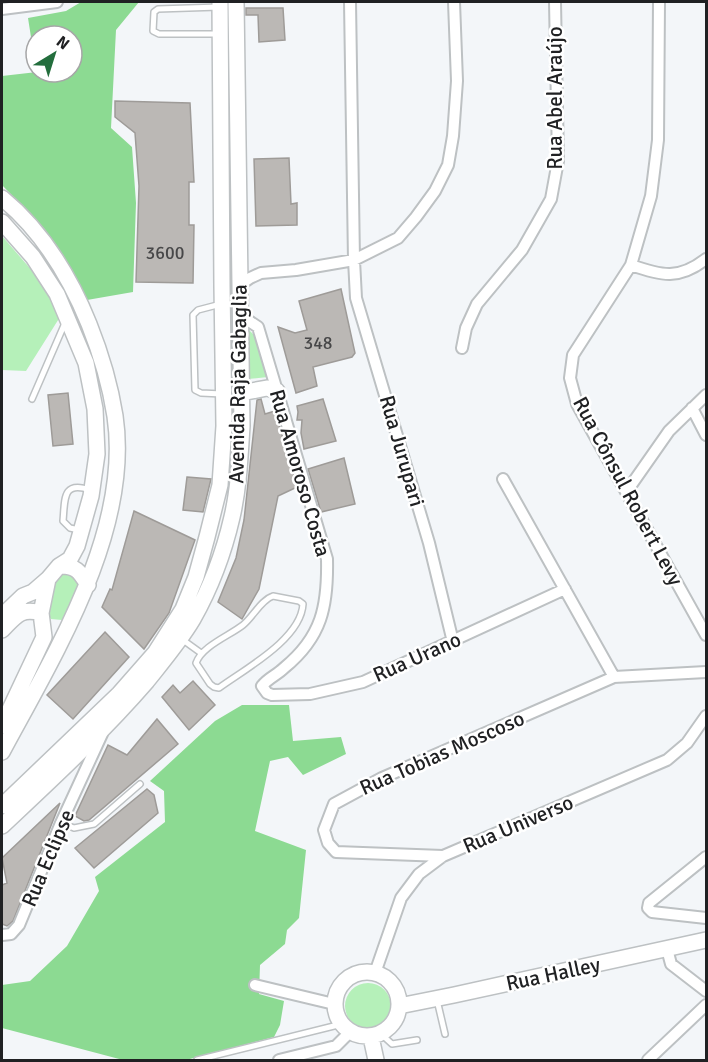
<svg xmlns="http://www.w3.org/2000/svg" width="708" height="1062" viewBox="0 0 708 1062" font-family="Signika,sans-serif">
<rect width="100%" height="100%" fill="#f3f6f9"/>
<path fill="#b5f0b9" d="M2,236L41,281L60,317L26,371L2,370Z
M246,327L257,338L268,377L248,379Z
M74,571L81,588L66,616L62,620L51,619L47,614L54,580L60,572Z
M345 1006a23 23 0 1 1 46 0a23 23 0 1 1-46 0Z"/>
<path fill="#8cda92" d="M81,2H139L116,30L111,128L132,147L136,203L133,292L87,300L45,230L2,185V76L37,72H72V36H36V69L28,18L66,11Z
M242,705H289L293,741L341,737L346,754L303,775L288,757L270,761L255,831L306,850L299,918L287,930L285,944L260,965L259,994L284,1001L280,1025L274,1037L186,1060H123L2,1028V985L30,981L67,946L99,891L95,877L165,822L164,791L150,781L215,721Z"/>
<path fill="#bbb8b5" stroke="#9e9b98" stroke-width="1.5" d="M246,8H283L285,40L259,42L258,15H246Z
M115,101L190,103L194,182H189V225H194L193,283L136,282L139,186L135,133L115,117Z
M289,158L291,204L297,203V225L256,226L254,159Z
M341,289L355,353L352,357L313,367L317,386L296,393L278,327L295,333L307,330L299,301Z
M68,393L73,444L53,446L48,395Z
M261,399L265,414L275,411L297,487L278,496L259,589L242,619L218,602L236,558L244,520L257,400Z
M323,399L336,441L304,449L301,433L302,420H297L298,412L297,406Z
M344,458L355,504L321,512L308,469Z
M187,477L211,479L203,512L183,510Z
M134,511L195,540L169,613L144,649L102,607L110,589L112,590Z
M105,632L129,657L73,719L47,695Z
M193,681L215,705L189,730L162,697L173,685L180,693Z
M157,719L178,744L89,820L84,821L75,816L108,745L127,755Z
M147,789L154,795L158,813L94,868L75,848Z
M60,803L13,921L7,926L2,924V885L7,883L2,858Z"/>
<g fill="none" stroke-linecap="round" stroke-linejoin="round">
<defs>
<path id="lane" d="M219,7L158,9L154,12L153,31L159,34H220
M221,304L198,310L193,315L195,390L201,393L222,394
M32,399L65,323
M79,530L70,528L63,521C65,500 62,480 90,490
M273,596L299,601L303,604C301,639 245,669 219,688L214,687L210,684L196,663C202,646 229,636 243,625C253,617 261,600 273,596Z
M183,640L201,653
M61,823L74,828L94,824L140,784
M437,1000L445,1034
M380,1033L392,1044L417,1040
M197,1060L342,1024"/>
<path id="street" d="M350,2L354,260L356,298L429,543L453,642
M659,2L658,140L651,196L631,265L573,355L570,378L577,404L706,635
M2,9L57,2
M631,265C662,276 679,280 706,259
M240,285L250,278L261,273L296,270L354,260L398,238L416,217L435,191L448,165L453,136L457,81L454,2
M240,315L258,327L327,559C328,606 322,637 284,668C277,675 268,678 262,686L267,693L272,695L310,694L363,682L565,589
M462,348L466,328L477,304L522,250L551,199L558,161L555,2
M692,408L706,435
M503,479L614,677
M627,491L669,431L706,395
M443,856L336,852L328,843L324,830L334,804L382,778L614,677L706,672
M706,857L649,903L648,908L652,912L706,918
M2,935L11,934L19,925L61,823L102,734
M667,949L671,964L706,991
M375,973L401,898L419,874L443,856L667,760L687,743L706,716
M255,985L334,1004
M279,1060L336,1046L350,1032
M648,1060L706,1005"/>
<path id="secondary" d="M2,198C41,230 70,277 89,324C101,354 110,384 115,416C132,530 54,655 2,752
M2,222L33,257L57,294L86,363L95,409L97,454L91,496L77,546L70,559L59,566L48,579L41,613L44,637L2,726
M241,393L267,388L277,391
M59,566C76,565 80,572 88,585
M2,616L23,596L33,592L48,579
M2,630C15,617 20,607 41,613
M2,806L119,694L155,653L183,609L196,577L207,537L220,485L224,426L222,286L220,2
M2,826C52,779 102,733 147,681C163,661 180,641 193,619C211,587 224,552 232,517C239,487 240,456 242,426L236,2
M335 1004a32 32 0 1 1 64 0a32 32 0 1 1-64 0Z
M399,1006L454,995L706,940
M371,1037L376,1060"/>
</defs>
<use href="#lane" stroke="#bdc1c3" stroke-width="8"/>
<use href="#street" stroke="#bdc1c3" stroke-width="14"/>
<use href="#secondary" stroke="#bdc1c3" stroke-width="18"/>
<use href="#lane" stroke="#fff" stroke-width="5"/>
<use href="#street" stroke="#fff" stroke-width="10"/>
<use href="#secondary" stroke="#fff" stroke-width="15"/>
</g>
<g text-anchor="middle" stroke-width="5" stroke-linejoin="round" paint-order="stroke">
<g font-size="18" fill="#474748">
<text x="165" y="259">3600</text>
<text x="318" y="349">348</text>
</g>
<g font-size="21" fill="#202123" stroke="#fff">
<text transform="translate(555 98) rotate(-90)" y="7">Rua Abel Araújo</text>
<text transform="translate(238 384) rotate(-89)" y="7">Avenida Raja Gabaglia</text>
<text transform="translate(402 451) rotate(74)" y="7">Rua Jurupari</text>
<text transform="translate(300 473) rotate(74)" y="7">Rua Amoroso Costa</text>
<text transform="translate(628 491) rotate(62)" y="7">Rua Cônsul Robert Levy</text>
<text transform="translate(417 657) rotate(-24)" y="7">Rua Urano</text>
<text transform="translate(442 753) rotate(-24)" y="7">Rua Tobias Moscoso</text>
<text transform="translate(518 824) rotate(-23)" y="7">Rua Universo</text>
<text transform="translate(48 858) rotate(-67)" y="7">Rua Eclipse</text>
<text transform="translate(553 974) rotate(-12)" y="7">Rua Halley</text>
</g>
</g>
<rect width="708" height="1062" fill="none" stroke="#202123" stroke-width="6"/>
<g transform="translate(54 54) rotate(38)"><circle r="28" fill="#ffffff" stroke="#a6a6a7" stroke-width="1.5"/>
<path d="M0-4.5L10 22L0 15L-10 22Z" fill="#236e3d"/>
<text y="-9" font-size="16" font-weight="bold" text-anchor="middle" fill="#202123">N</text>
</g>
</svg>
